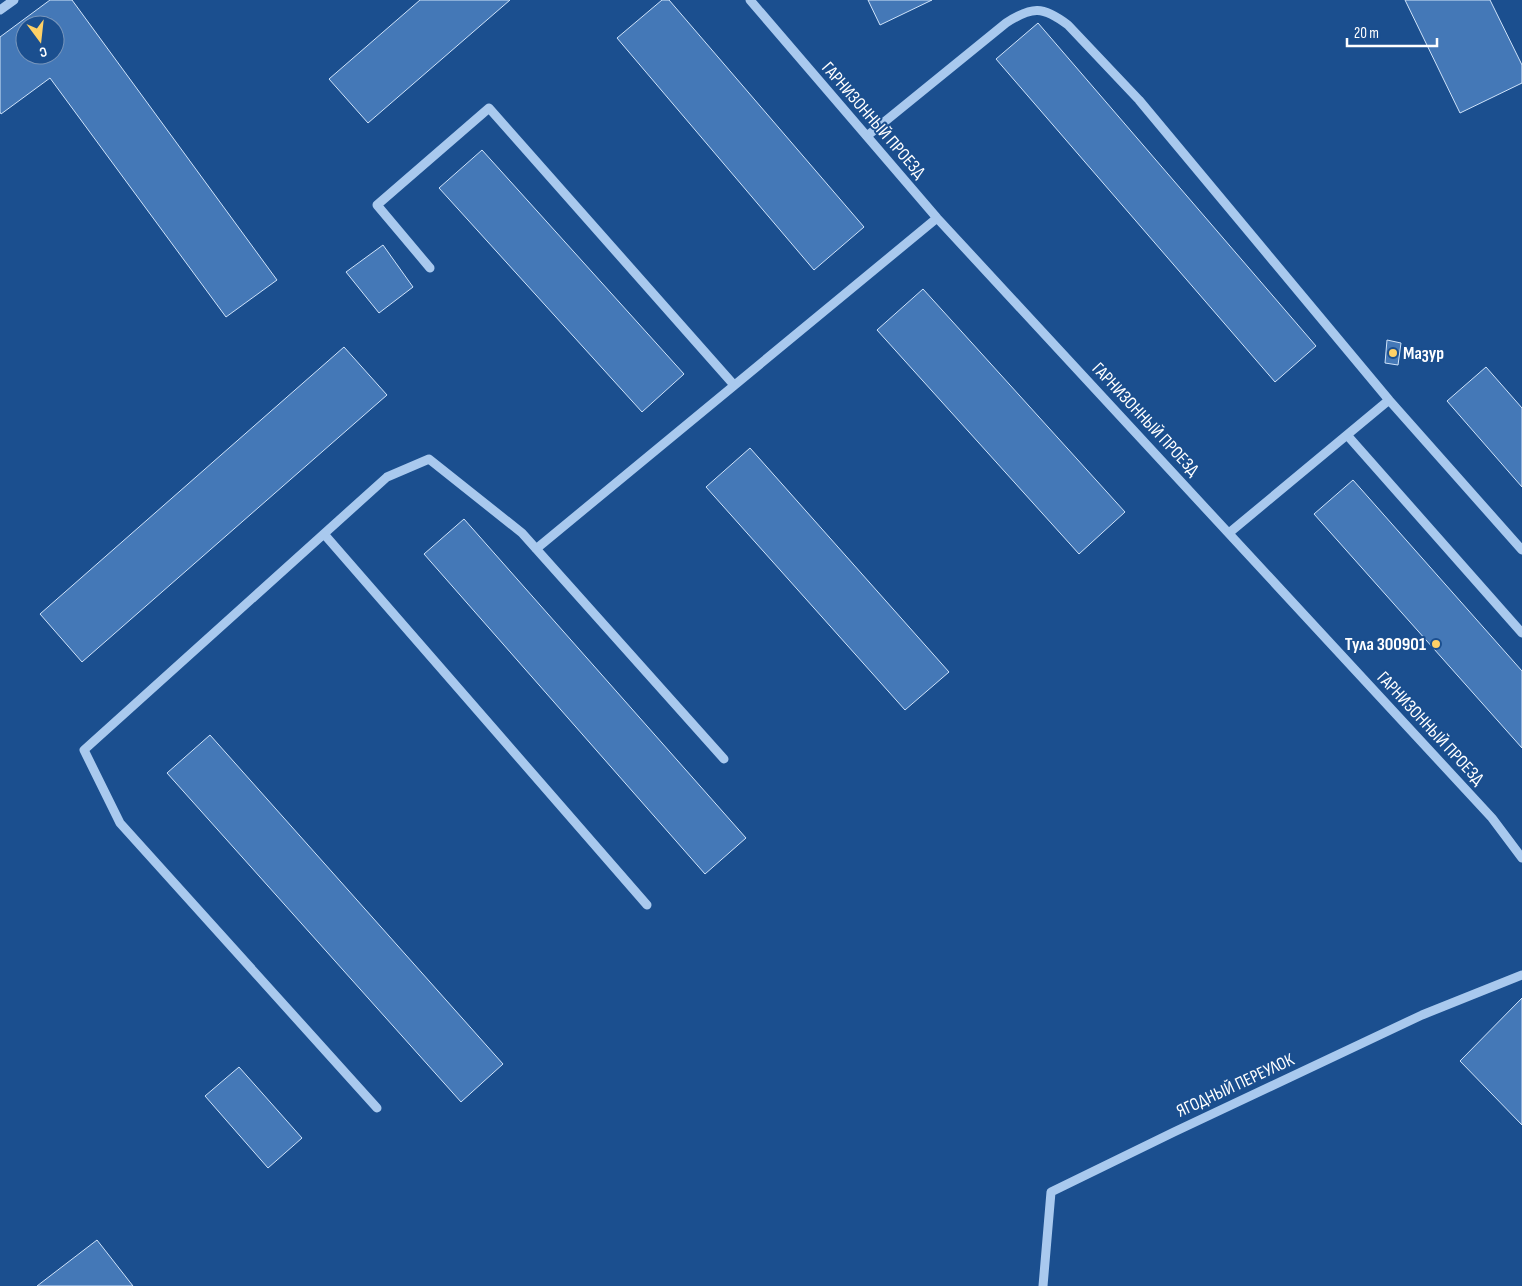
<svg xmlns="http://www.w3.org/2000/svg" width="1522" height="1286" viewBox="0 0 1522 1286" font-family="'Sofia Sans Condensed',sans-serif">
<rect width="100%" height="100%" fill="#1b4f8f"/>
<path fill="#4478b7" stroke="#cfe3fa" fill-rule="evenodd" d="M50,0H72L277,280L226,317L50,78L1,114L0,112V37ZM25,25H55V55H25Z
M420,0H510L368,123L329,79Z
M662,0H669L864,227L814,270L617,38Z
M868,0H932L880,25Z
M1405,0H1490L1522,65V83L1460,113Z
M1038,23L1316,346L1275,382L996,59Z
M482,150L684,374L642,412L439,188Z
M383,245L413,287L379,313L346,272Z
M923,289L1125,512L1079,554L877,330Z
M1387,340L1401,343L1398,365L1385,363Z
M344,347L387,395L82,662L40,614Z
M1486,367L1522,408V487L1447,401Z
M750,448L949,672L905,710L706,487Z
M1353,480L1522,671V748L1314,514Z
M464,519L746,838L705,874L424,554Z
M210,735L503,1064L461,1102L167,773Z
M1522,998V1125L1460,1061Z
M239,1067L302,1138L268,1168L205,1096Z
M97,1240L133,1286H37Z"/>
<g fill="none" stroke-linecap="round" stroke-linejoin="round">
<path stroke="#a9c9ee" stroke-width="9" d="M750,0L937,218L1492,818L1522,858
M0,10L14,0
M867,136L1006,23C1032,6 1043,6 1068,25L1139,100L1389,400L1522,550
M430,268L377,205L489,108L734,385
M1347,435L1522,633
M1229,533L1389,400
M324,534L647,905
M536,549L937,218
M377,1108L120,823L84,750L387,477L429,459L522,533L724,759
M1043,1286L1051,1192L1174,1132L1422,1015L1522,975"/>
</g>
<g fill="#ffd166" stroke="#1b4f8f" stroke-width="2">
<circle cx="1393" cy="353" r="5"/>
<circle cx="1436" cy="644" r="5"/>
</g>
<g text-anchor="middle" stroke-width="4" stroke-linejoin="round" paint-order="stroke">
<g font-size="18" fill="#fff" stroke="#1b4f8f">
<text transform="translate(874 120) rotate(49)" y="6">ГАРНИЗОННЫЙ ПРОЕЗД</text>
<text transform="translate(1146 419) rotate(47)" y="6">ГАРНИЗОННЫЙ ПРОЕЗД</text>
<text transform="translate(1431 728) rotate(47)" y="6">ГАРНИЗОННЫЙ ПРОЕЗД</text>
<text transform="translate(1235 1085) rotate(-25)" y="6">ЯГОДНЫЙ ПЕРЕУЛОК</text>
</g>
<g font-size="18" font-weight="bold" fill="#fff" stroke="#1b4f8f" text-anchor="start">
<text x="1403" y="359">Мазур</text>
<text x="1426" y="650" text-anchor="end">Тула 300901</text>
</g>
</g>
<g transform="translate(40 40) rotate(165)"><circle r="24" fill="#1b4f8f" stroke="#7695bc"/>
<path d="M0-4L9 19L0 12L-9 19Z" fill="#ffd166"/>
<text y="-8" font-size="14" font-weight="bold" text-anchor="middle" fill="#ffffff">С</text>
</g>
<path d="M1347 38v8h90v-8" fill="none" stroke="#ffffff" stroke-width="2.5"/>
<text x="1354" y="38" font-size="15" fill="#ffffff" stroke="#1b4f8f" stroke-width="4" paint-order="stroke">20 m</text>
</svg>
